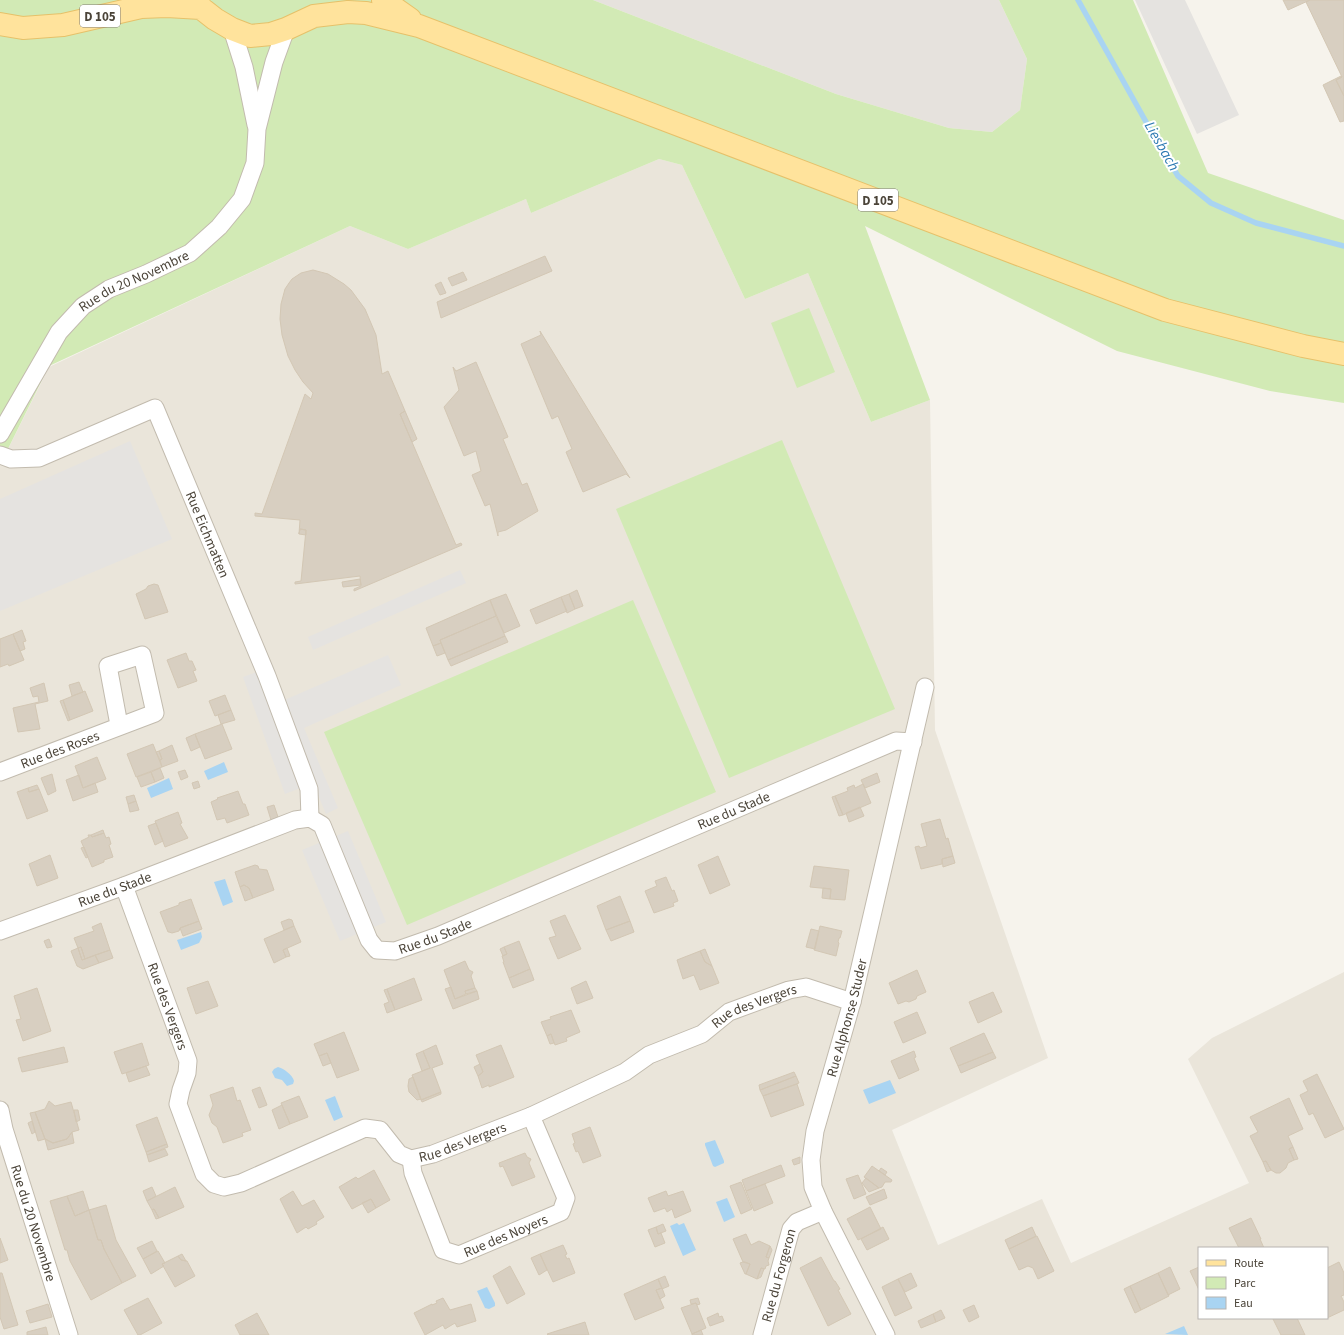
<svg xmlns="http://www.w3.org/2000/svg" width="1344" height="1335" viewBox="0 0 1344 1335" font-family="'Source Sans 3',sans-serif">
<rect width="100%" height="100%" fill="#f6f3ec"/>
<path fill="#eae5da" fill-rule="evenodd" d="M659,159L682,165L745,299L808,273L871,422L930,400L935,730L1048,1058L892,1130L938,1245L1042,1199L1071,1263L1249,1183L1188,1059L1212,1038L1344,972V1335H0V465L49,367L350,226L408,249L526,199L531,213ZM1199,1248H1327V1318H1199Z"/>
<path fill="#e6e2dd" d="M593,0H999L1027,59L1020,110L992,132L949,128L836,94Z"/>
<path fill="#d2eab5" d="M0,0H593L836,94L949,128L992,132L1020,110L1027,59L999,0H1133L1208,173L1344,220V403L1270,391L1117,351L865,226L930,400L871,422L808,273L745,299L682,165L659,159L531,213L526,199L408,249L350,226L49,366L0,465Z
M809,308L835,372L797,388L771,323Z
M782,440L895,709L729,778L616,509Z
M633,600L716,792L407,925L324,732Z"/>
<path fill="#e5e3e0" d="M1135,0H1185L1239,115L1197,134Z
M130,441L172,539L0,611V499Z
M460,570L466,583L313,650L308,637Z
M388,655L401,685L304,728L338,808L326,814L313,783L285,794L243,677L259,671L273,705Z
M348,831L386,922L340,941L302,850Z"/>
<path fill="#a9d4f2" d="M224,762L228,772L208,780L204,771Z
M169,778L173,789L151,798L147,788Z
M225,879L233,902L223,906L214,882Z
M201,932L202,937L199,943L181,950L177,940Z
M278,1067C283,1068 293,1075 294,1081L293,1084L287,1086L282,1080L275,1078L272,1072L274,1069Z
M890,1080L896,1093L869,1104L863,1090Z
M335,1096L343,1117L334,1121L325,1100Z
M715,1140L724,1161V1163L715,1167L713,1166L705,1145V1143Z
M727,1198L735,1217L724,1222L716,1202Z
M677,1223L679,1225L684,1223L696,1250L683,1256L670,1226Z
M487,1287L495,1303V1306L489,1309L485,1308L477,1291Z
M1184,1326L1188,1335L1165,1334Z"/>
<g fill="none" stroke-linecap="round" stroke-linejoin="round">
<path stroke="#a9d4f2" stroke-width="5.5" d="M1078,0L1155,138L1178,176L1211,203L1256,223L1344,246"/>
</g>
<path fill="#d8cfc1" stroke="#d3c7b4" d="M1283,0H1310L1288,10Z
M1310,0H1344V96L1336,80L1342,77L1306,2Z
M1341,76L1342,77L1336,80L1344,96V121L1340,122L1323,85Z
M545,256L552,271L441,318L437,302Z
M313,270L328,274L344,284L351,290L365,309L376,335L382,374L388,371L405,411L400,414L456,545L461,543L462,545L354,591V589L361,586L360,576L295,584V582L301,581L306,530L300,529L299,534L300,520L255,516V513L262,514L305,394L311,399L313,393L303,382L295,370L288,356L282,335L280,319L281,304L285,289L289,283L292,279L301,273Z
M463,272L467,280L452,286L448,278Z
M441,282L446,293L440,295L435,285Z
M540,331L630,478L626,474L583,492L566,452L572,449L558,416L552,419L521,344L541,335Z
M476,362L508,437L503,439L522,485L527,483L538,511L506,530L498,532V536L490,504L485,506L472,475L481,471L476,451L464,456L444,407L459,390L453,367L456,371Z
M405,411L417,439L412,442L400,414Z
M300,529L306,530V535L299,534Z
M360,579L361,585L343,587L342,582Z
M154,584L158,585L168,612L145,619L136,594L146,589L148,586Z
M577,590L583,606L575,609L569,594Z
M506,594L520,626L504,633L490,600Z
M569,594L575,609L567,613L561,597Z
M561,597L567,611L536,624L530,610Z
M490,600L496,616L440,640L441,643L433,646L426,628Z
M496,616L505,636L448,660L440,640Z
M22,630L26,641L23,642L25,649L20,651L13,634Z
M13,634L24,660L9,666L8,664L0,667V639Z
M505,636L508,642L451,666L448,660Z
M441,643L445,653L437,656L433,646Z
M186,653L189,661H192L196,670L193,671L197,681L178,688L167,660Z
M79,682L83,692L72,696L69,685Z
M44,683L48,701L35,704L40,729L18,732L13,708L39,702L38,696L33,697L30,688Z
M85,691L93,711L70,720L63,700Z
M225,695L231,710L215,716L209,701Z
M63,700L70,720L68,721L60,701Z
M231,710L235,720L221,724L218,715Z
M222,724L232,749L205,759L195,734Z
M195,734L200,747L191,751L186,738Z
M153,744L162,767L136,777L127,754Z
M172,745L178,761L162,767L160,760L162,759L159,751Z
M159,751L162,759L160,760L156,752Z
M97,757L106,779L83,788L75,766Z
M160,768L164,778L155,782L151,772Z
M185,770L188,777L181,780L178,772Z
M151,772L155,782L141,787L137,777Z
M877,773L880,782L865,788L861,780Z
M52,774L56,791L48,795L41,778Z
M79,775L83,788L95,783L98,792L73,801L66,780Z
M198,781L200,787L194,789L192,783Z
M863,784L871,803L843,815L835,796L848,791L847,788L854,785L855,788Z
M37,785L39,789L29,792L28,788Z
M28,788L29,792L39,789L48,811L27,819L17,792Z
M238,791L243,804H245L249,815L227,823L225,818L217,820L211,802L218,799L217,798Z
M134,795L136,801L128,804L126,797Z
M835,796L843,815L839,816L832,797Z
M136,801L139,810L130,812L128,804Z
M274,805L278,817L271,820L267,807Z
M860,807L864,816L849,822L846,813Z
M178,812L182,823L180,824L188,838L165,847L155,821Z
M940,819L946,839L948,838L953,856L942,859V864L921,869L915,847L919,846L920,848L927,846L921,824Z
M156,823L163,841L155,845L148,826Z
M103,830L104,833L92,837L91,835Z
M104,833L106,838L109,837L111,844L109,845L113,857L104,860V862L92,867L81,841L89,837L88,835H91L92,837Z
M84,847L88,857L86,858L81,848Z
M50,855L58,878L37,886L29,864Z
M718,856L730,885L710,894L698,865Z
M953,856L955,863L943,867L942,859Z
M255,865L258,866L259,869L267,870L274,890L253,898L249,888L244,885L240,887L235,872Z
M814,866L849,870L845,900L830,899L831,889L810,887Z
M666,877L672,891L674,890L678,901L673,903L674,906L654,913L645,891L657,886L655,881Z
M244,885L249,888L253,898L245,901L240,887Z
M823,888L831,889L830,899L822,898Z
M620,896L630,921L606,930L597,906Z
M191,899L199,921L180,928L179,931L172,933L169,932H168L160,912L179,905V903Z
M565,915L581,949L558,959L549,938L556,936L550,921Z
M289,919L292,920L294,926L284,930L281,922Z
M199,921L202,929L183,936L180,928Z
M630,921L634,932L611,941L606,930Z
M101,923L110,950L85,959L81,947L78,948L74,938L94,931L92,927Z
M294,926L301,942L283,950L286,957L274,963L264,939Z
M820,926L842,931L840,938H839L838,942L839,943L836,956L814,950Z
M811,929L819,931L815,949L806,947Z
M49,939L52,947L47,948L44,941Z
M519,941L530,969L509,978L503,962H504L502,956L507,954L504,947Z
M81,947L85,959L82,960L78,948Z
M504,947L507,954L503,956L500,949Z
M78,948L82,960L95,955L99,963L83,969L77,966L71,951Z
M287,948L290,956L286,957L283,950Z
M705,949L712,966L705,962L700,951Z
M110,950L113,958L99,963L95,955Z
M700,951L705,962L712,966L719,983L700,990L694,975L683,979L677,960Z
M465,961L469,970L473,972L471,976L475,988L465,991L466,994L455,999L444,970Z
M530,969L534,980L513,988L509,978Z
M917,970L926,992L917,996L916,999L909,1002L906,1001L898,1004L889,983Z
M414,978L422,1000L395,1010L387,989Z
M208,981L218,1006L196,1014L187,988Z
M586,981L593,998L577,1004L571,988Z
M451,987L455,999L477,991L479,999L453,1009L445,989Z
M37,988L51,1031L23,1041L16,1020L21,1019L14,996Z
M475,988L477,991L466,994L465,991Z
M387,989L395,1010L387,1013L384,1004L389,1002L384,990Z
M993,992L1002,1012L978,1023L969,1002Z
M571,1010L580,1032L566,1038L567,1041L555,1045L551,1034L547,1036L541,1022L551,1019L550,1017Z
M917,1012L926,1033L903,1043L894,1022Z
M344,1032L359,1070L337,1078L327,1053L319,1056L314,1044Z
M984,1033L993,1052L958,1066L950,1048Z
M551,1034L554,1043L550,1044L547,1036Z
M142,1043L149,1065L122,1074L114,1052Z
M436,1045L443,1064L432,1068L441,1092L421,1100L412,1075L430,1068L423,1051Z
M501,1045L514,1077L489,1087V1085L482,1088L478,1076L483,1072L476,1055Z
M64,1047L68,1062L22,1072L18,1058Z
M423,1051L430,1068L422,1071L416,1054Z
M914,1051L916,1057L914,1058L919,1070L899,1079L891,1061Z
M993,1052L996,1058L961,1073L958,1066Z
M327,1053L331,1063L323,1066L319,1056Z
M480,1064L483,1072L478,1076L474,1067Z
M146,1066L150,1075L129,1082L126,1073Z
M794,1072L796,1076L760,1090L759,1085Z
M1317,1074L1344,1129L1325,1138L1313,1113L1309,1115L1300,1095L1308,1091L1303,1081Z
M796,1076L799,1083L763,1096L760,1090Z
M413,1077L421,1099L417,1100L409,1092L408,1086L409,1079Z
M797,1084L804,1105L771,1117L763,1096Z
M233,1087L237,1101L240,1100L251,1130L242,1133L243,1136L223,1143L217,1127L212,1123L209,1115L213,1105L210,1095Z
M260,1087L267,1105L259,1108L252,1090Z
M441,1092V1094L422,1102L421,1100Z
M299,1096L308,1117L290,1124L281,1103Z
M1289,1098L1303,1129L1288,1136L1293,1147L1289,1149L1294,1160L1288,1163L1286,1168L1280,1173H1276L1271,1170L1266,1161L1263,1162L1250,1136L1258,1132L1250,1117Z
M49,1101L55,1106L71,1102L79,1130L72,1132L67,1139L53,1143L45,1139L35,1112L45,1109Z
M282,1105L290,1124L279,1129L272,1110Z
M74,1110H78L80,1120L76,1122Z
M35,1112L45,1139L38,1141L30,1113Z
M157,1117L167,1144L146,1152L136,1125Z
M32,1121L35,1132L32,1134L28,1123Z
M590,1127L601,1156L583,1163L578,1151L576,1152L573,1144L575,1143L572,1134Z
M72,1132L74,1143L48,1150L45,1139L53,1143L67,1139Z
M167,1144L168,1147L147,1155L146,1152Z
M1293,1147L1298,1159L1294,1160L1289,1149Z
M165,1149L168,1155L149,1162L147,1155Z
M525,1153L527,1157L531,1159L529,1163L535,1177L512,1186L503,1166L500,1167L499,1163Z
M800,1157V1163L794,1165L792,1160Z
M1266,1161L1271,1170L1267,1172L1263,1162Z
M781,1165L785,1176L746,1191L742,1180Z
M872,1166L892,1180L891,1182H885L882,1187L879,1188L864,1177Z
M881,1168L887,1172L885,1175L879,1171Z
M374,1170L390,1200L376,1208L371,1199L352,1209L339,1187L356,1177L358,1179Z
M858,1175L866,1194L854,1199L846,1179Z
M866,1178L879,1188L869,1192L862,1183Z
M741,1182L752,1209L741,1214L730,1186Z
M765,1184L773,1203L754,1211L746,1191Z
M152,1187L156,1196L147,1201L143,1191Z
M175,1187L184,1207L159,1218L154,1209L152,1210L147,1201Z
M884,1189L887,1198L870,1205L866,1197Z
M83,1191L89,1210L75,1216L67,1196Z
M293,1191L302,1206L314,1200L324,1217L316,1222L317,1224L308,1229L306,1227L297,1233L280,1199Z
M666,1191L668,1196L683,1191L691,1211L675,1218L672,1209L667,1212L665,1208L654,1212L648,1198Z
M67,1196L75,1216L89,1210L98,1240H101L104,1249L122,1283L91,1300L70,1261L67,1250H65L50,1201Z
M371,1199L376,1208L368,1213L362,1203Z
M106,1205L116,1240L136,1276L122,1283L104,1249L101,1240H98L89,1210Z
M870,1207L881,1229L858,1240L847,1219Z
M154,1209L159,1218L156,1219L152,1210Z
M1251,1218L1261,1239H1260L1264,1248H1239L1229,1228Z
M663,1224L666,1231L658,1234L656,1227Z
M656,1227L658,1234L661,1233L665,1243L655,1247L648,1230Z
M883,1227L889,1239L867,1250L861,1239Z
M1032,1227L1036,1236L1009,1249L1005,1240Z
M746,1234L751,1245L759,1241L770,1246L766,1257L769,1258L768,1261L769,1265L766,1266L765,1269L761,1268L757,1279L746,1274L750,1264L745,1262H743L733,1239Z
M1037,1236L1054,1271L1038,1279L1033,1268L1028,1266L1019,1270L1009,1249Z
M0,1238L8,1260L0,1263Z
M152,1241L157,1251L143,1259L137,1248Z
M563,1245L567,1254L565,1255L567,1259L569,1258L575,1273L553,1282L540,1254Z
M770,1246L772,1250L769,1258L766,1257Z
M158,1251L165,1263L162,1264L164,1266L151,1274L143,1259Z
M182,1254L186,1261L181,1260L178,1256Z
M540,1254L547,1270L539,1275L531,1258Z
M178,1256L181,1260L187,1261L195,1276L175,1287L162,1264Z
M821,1257L834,1281H835L840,1289L838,1290L851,1314L828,1326L800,1268Z
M743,1262L750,1264L746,1274H745L740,1263Z
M1339,1262L1344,1273V1295L1341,1296L1344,1302V1310L1327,1318V1268Z
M510,1266L525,1294L507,1304L493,1276Z
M1170,1267L1180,1289L1168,1295L1158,1273Z
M1199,1267V1290L1190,1271Z
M761,1268L764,1269L761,1277L757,1279Z
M0,1273H2L18,1325L4,1329L0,1317Z
M911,1273L917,1286L905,1292L898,1279Z
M1158,1273L1169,1296L1141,1310L1130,1286Z
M665,1276L669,1286L662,1289L658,1279Z
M658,1279L662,1288L656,1290L664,1308L635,1320L624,1294Z
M898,1279L912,1308L895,1316L882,1287Z
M1130,1286L1141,1310L1135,1313L1124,1289Z
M662,1288L665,1296L660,1299L656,1290Z
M148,1298L162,1323L140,1335H138L124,1310Z
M443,1298L450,1310L471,1304L476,1321L457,1327L455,1323L445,1329L443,1325L425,1335L414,1313L432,1304V1305L437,1303L436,1301Z
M698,1298L700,1304L697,1305L696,1303L691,1304L690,1300Z
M696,1303L706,1328L692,1334L681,1308Z
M48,1304L52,1317L30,1323L26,1311Z
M974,1305L979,1317L969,1322L963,1310Z
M941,1310L945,1318L936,1322L933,1314Z
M257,1313L269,1335H240L235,1325Z
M718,1313L719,1317L722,1316L724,1321L710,1326L707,1318Z
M933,1314L936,1322L921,1328L918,1321Z
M1275,1318H1297L1305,1335H1281L1273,1319Z
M585,1322L589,1335H548L547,1334Z
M46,1327L48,1335H27V1332Z
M701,1330L703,1335H692V1334Z"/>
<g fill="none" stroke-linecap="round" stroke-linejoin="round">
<defs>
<g id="street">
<path d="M232,29L244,67L256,125"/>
<path id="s1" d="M0,434L59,332L83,306L109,289L146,274L190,253L219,227L242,199L255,163L257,129L274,62L286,29"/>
<path id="s2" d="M0,455L11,459L39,458L155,408L267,676L309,789L310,818"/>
<path id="s3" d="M0,772L155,713L142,655L108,666L119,725"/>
<path id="s4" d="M124,886L188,1061L187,1073L181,1090L178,1104L204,1174L214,1184L224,1187L241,1183L365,1128L380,1130L399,1154L411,1159L433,1154L531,1116L625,1072L649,1055L702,1034L729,1012L789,990L806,987L852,1002"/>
<path id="s5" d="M0,931L124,886L295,820L310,818L322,825L369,940L377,950L395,951L438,936L896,741L913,742"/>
<path id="s6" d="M0,1110L4,1129L69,1335"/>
<path id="s7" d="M411,1159L413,1173L443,1250L459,1255L561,1212L566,1198L531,1116"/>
<path id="s8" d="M762,1335L791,1229L797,1222L823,1211"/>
<path id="s9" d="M886,1335L823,1211L813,1187L811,1160L815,1131L852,1002L925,687"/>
</g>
<path id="primary" d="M197,0L201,8L215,19L232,29L250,36L271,34L286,29L314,16L348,12L366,13L419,26L1165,310L1303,346L1344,354
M383,0L410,19
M0,24L23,28L63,25L141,7L167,6L201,8"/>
</defs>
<use href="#street" stroke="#c2bbae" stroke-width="19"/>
<use href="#primary" stroke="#e6c16a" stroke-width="24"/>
<use href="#street" stroke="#fff" stroke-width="17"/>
<use href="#primary" stroke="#ffe39c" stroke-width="22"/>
</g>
<g text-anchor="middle" stroke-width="4" stroke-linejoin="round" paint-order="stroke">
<g fill="#fff" stroke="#817c74" stroke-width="1">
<rect x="80" y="5" width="40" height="22" rx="3"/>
<rect x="858" y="189" width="40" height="22" rx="3"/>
</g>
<g font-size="13" font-weight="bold" fill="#4b4439">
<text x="100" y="21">D 105</text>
<text x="878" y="205">D 105</text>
</g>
<g font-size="14" fill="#4b4439" stroke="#fff">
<text dy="5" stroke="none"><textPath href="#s1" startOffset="210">Rue du 20 Novembre</textPath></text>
<text dy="5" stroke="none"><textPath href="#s2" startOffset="303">Rue Eichmatten</textPath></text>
<text dy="5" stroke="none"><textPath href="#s3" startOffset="64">Rue des Roses</textPath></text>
<text dy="5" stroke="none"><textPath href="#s5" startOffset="866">Rue du Stade</textPath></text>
<text dy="5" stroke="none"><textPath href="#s5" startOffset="122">Rue du Stade</textPath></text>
<text dy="5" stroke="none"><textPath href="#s5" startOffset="542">Rue du Stade</textPath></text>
<text dy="5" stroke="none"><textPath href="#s4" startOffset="128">Rue des Vergers</textPath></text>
<text dy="5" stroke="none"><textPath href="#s4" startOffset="920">Rue des Vergers</textPath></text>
<text dy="5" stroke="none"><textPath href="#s9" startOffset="339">Rue Alphonse Studer</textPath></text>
<text dy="5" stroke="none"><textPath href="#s4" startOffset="596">Rue des Vergers</textPath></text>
<text dy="5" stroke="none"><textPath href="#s6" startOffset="118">Rue du 20 Novembre</textPath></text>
<text dy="5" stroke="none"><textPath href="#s7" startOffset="164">Rue des Noyers</textPath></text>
<text dy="5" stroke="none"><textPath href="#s8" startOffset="62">Rue du Forgeron</textPath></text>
</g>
<g font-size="15" font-style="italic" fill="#2e7ab2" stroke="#fff">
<text transform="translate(1162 146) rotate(60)" y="5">Liesbach</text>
</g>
</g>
<rect x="1198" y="1247" width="130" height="72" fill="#ffffff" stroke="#b7b4b0"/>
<rect x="1206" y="1260" width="20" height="6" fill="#ffe39c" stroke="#b7b4b0"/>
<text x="1234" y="1267" font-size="12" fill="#4b4439">Route</text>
<rect x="1206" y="1277" width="20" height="12" fill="#d2eab5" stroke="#b7b4b0"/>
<text x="1234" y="1287" font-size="12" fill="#4b4439">Parc</text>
<rect x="1206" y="1297" width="20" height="12" fill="#a9d4f2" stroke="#b7b4b0"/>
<text x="1234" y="1307" font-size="12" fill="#4b4439">Eau</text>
</svg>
